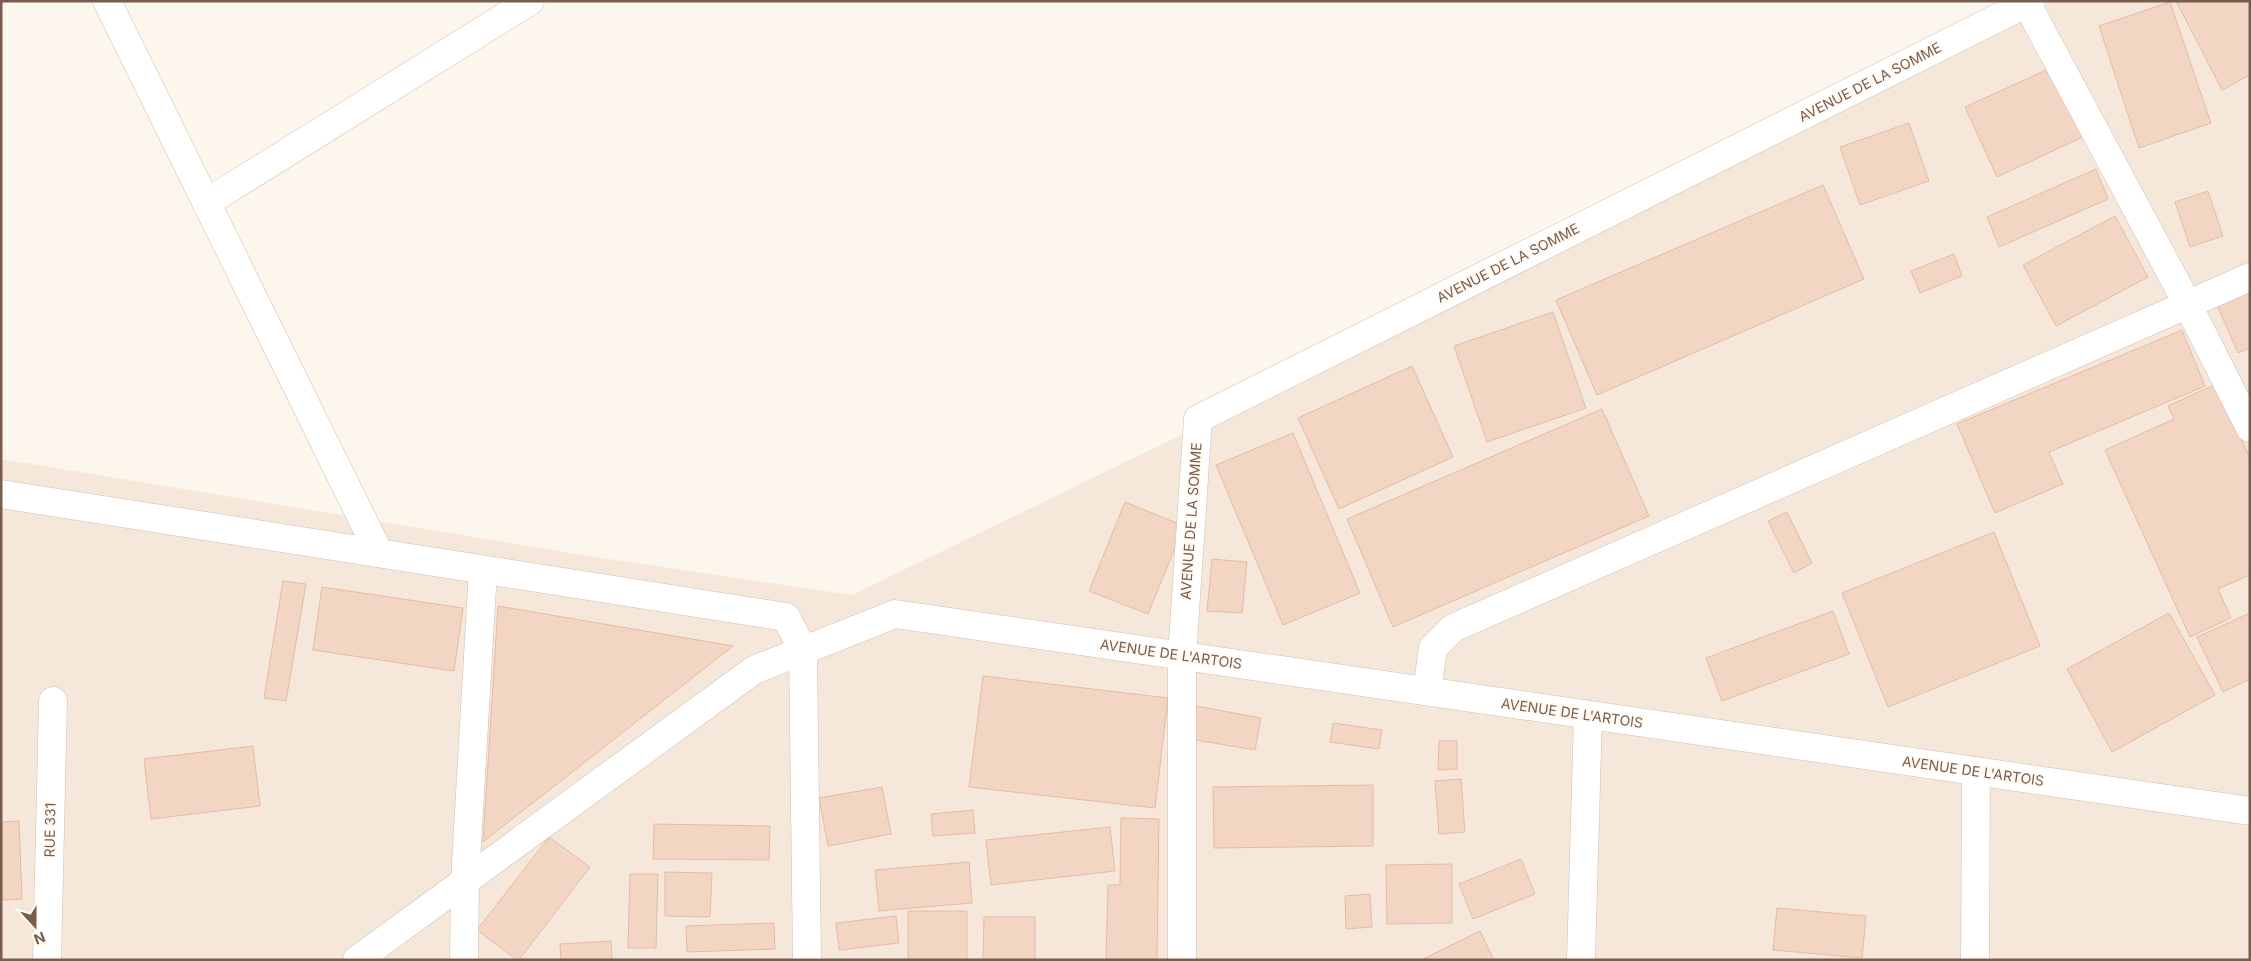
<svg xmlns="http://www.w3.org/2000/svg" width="2251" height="961" viewBox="0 0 2251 961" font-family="Inter,sans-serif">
<rect width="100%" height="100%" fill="#fdf6ec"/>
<path fill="#f5e8da" d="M2009,1H2250V960H1V459L595,557L852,595L1814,127L1802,105Z"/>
<path fill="#f3d5c3" stroke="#e6bba3" d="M2176,1H2250V75L2222,90Z
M2170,2L2211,123L2139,148L2099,26Z
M2055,66L2087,135L1997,177L1965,107Z
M1909,123L1929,181L1860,205L1840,147Z
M2096,169L2108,199L1999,247L1987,217Z
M1823,185L1864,279L1597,395L1556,300Z
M2208,191L2223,236L2190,247L2175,202Z
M2115,216L2148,277L2056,326L2023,265Z
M1954,254L1962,276L1920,293L1911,271Z
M2250,290V348L2238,353L2217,305Z
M1553,312L1586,408L1487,442L1454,346Z
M2182,330L2205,386L2049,452L2063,484L1995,513L1957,424Z
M1412,366L1453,457L1339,509L1298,418Z
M2216,384L2250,458V575L2218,589L2231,618L2190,637L2105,450L2174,419L2168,406Z
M1602,409L1649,516L1393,627L1347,519Z
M1293,433L1360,593L1283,625L1216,465Z
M1125,502L1184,526L1148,614L1089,591Z
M1787,512L1812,563L1794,573L1768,521Z
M1994,532L2040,646L1888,707L1842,593Z
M1212,559L1247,562L1242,613L1207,611Z
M283,581L306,584L286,701L264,698Z
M322,587L463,608L454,671L313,650Z
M498,606L733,646L483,842Z
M1833,611L1849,654L1722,701L1706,658Z
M2169,613L2215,695L2112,752L2067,669Z
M2250,613V679L2223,692L2197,637Z
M983,676L1168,698L1155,808L969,787Z
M1196,706L1261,718L1255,750L1190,739Z
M1333,723L1382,730L1379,749L1330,742Z
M1439,741H1457V769L1438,770Z
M253,746L260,806L151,819L144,759Z
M1461,779L1465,832L1439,834L1435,781Z
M1373,785V846L1214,848L1213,787Z
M882,787L891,834L828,846L819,798Z
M973,810L975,833L933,836L931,814Z
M1121,818L1159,819L1157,960H1106L1108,885H1120Z
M19,821L22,899L1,900V822Z
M654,824L770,826L769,860L653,859Z
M1110,827L1115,871L991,885L986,840Z
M549,837L590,867L519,960H517L477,930Z
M1521,859L1535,894L1473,919L1459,884Z
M969,862L972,903L879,911L875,870Z
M1452,864V923L1387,924L1386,865Z
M665,872L712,873L710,917L665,916Z
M630,874H658L656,948H628Z
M1370,894L1372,927L1346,929L1345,896Z
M1777,908L1866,916L1862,958L1773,950Z
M908,911H967V960H908Z
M896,916L899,943L839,950L836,923Z
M984,917H1035V960H983Z
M774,923L775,949L687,952L686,926Z
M1480,931L1494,960H1421Z
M611,941L612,959L561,960L560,944Z"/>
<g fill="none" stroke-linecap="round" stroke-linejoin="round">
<defs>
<path id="minor" d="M107,1L379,553
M2027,4L2188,305L2250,428
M206,203L530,1
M1,494L786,617L803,650L807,960
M1427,691L1433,648L1453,628L2250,277
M47,960L53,701
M357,960L754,670L895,614L2250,811
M464,960L465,880L483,570
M1182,960V656L1198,419L2031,1
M1581,960L1588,715
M1975,960L1976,771"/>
</defs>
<use href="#minor" stroke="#d1beb0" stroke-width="29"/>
<use href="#minor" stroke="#fff" stroke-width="28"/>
</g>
<g text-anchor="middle" stroke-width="4" stroke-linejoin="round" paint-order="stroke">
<g font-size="14" fill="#7a5c4d" stroke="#fffaf3">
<text transform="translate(1870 82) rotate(-27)" y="5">AVENUE DE LA SOMME</text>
<text transform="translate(1508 263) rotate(-27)" y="5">AVENUE DE LA SOMME</text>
<text transform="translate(1191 521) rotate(-86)" y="5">AVENUE DE LA SOMME</text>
<text transform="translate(1171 654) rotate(8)" y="5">AVENUE DE L'ARTOIS</text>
<text transform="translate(1572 713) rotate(8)" y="5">AVENUE DE L'ARTOIS</text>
<text transform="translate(1973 771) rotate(8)" y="5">AVENUE DE L'ARTOIS</text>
<text transform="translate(50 830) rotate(-89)" y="5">RUE 331</text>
</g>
</g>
<rect width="2251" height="961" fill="none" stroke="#7a5c4d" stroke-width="5"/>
<g transform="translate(35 926) rotate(159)" stroke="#fffaf3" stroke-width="4" paint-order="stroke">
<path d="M0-4L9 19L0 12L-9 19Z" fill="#7a5c4d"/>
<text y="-8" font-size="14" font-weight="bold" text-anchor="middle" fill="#7a5c4d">N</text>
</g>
</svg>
